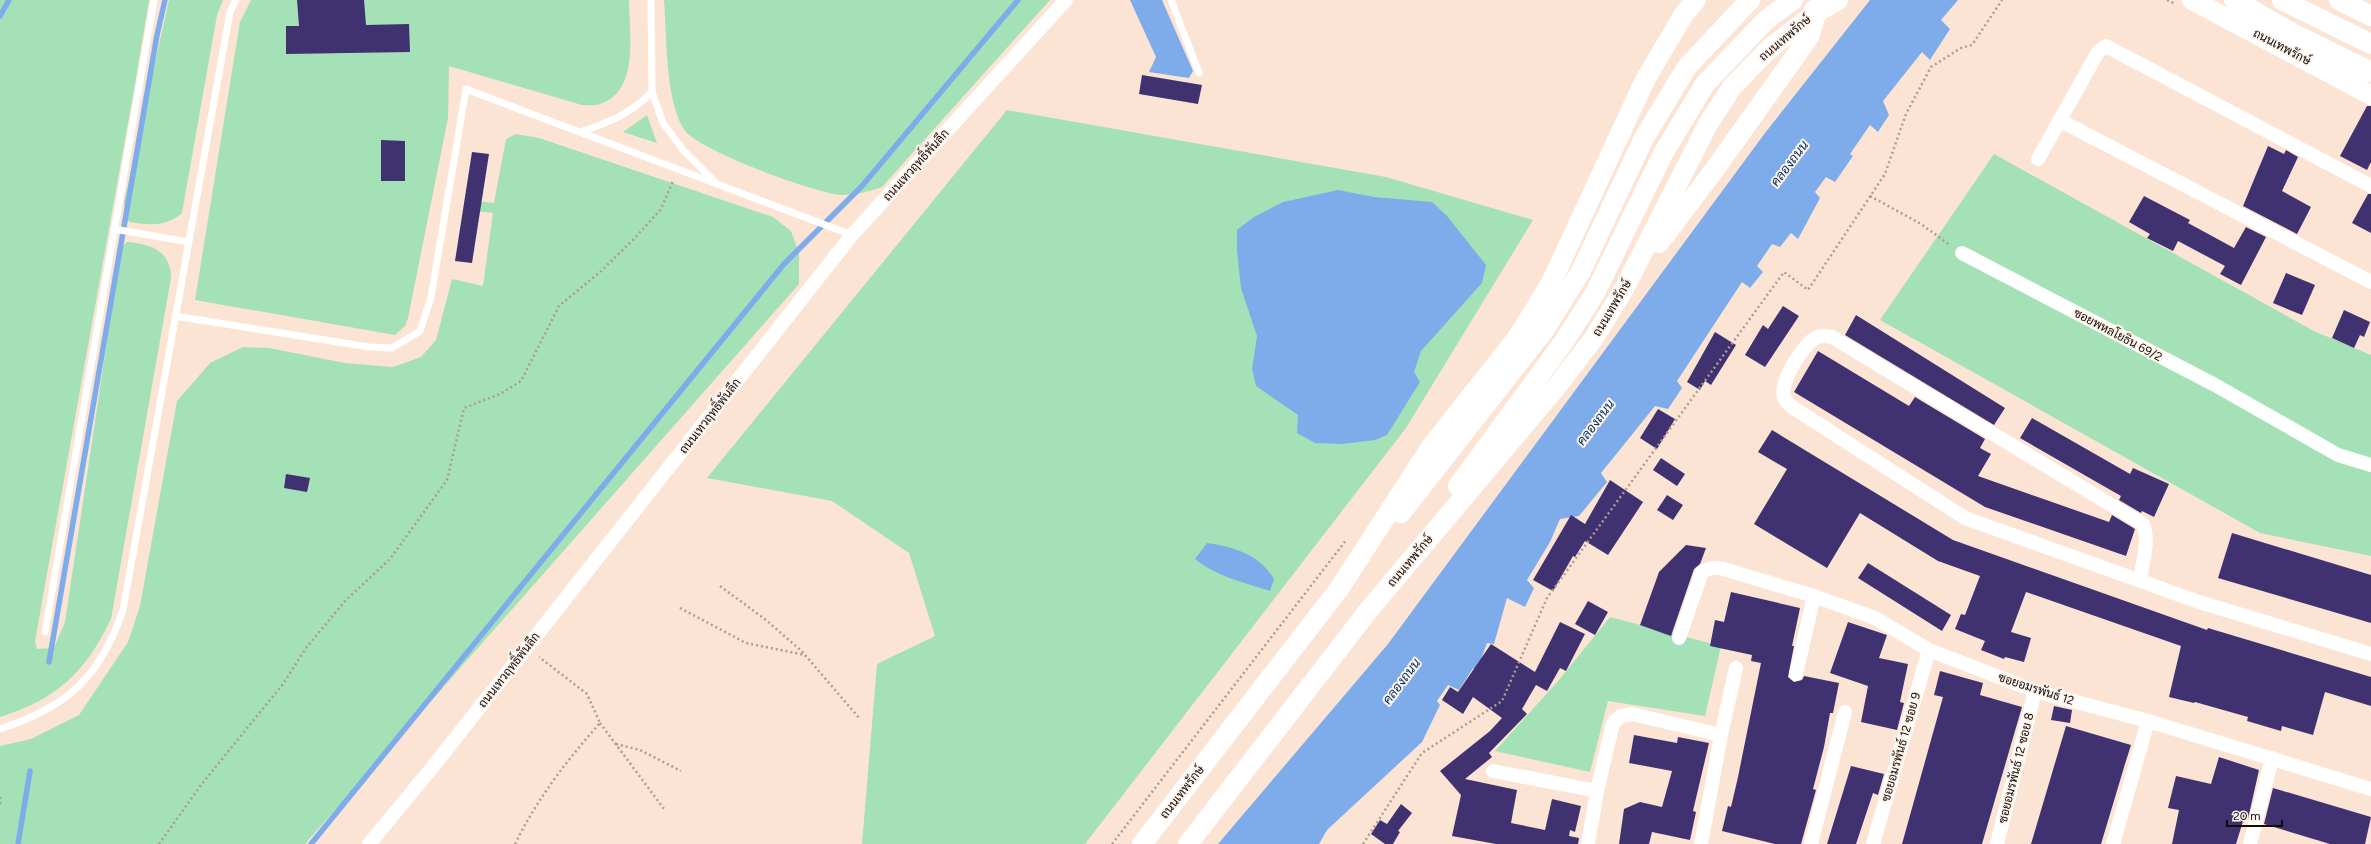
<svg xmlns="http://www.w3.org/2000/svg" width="2371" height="844" viewBox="0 0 2371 844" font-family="Figtree,Sarabun,sans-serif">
<rect width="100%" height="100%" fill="#fbe4d4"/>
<path fill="#a4e1b7" d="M0,0H149L135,84L35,641L37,649L54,648L65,622L121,248L127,242C151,244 171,251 171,278L111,619C85,673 57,699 0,717Z
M169,0H223L217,15L182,213C167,227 147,225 129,222L125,214L124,202Z
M251,0H629C629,33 640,91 600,104C595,106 587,105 582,105L449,66L448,118L408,318L405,326L395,335L195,300L240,22Z
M664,0H1050L882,187C867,192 850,197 834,194C807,189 695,150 683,128C665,96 667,38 664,0Z
M1007,110L1386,177L1533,220L1406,428L1085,844H862L877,664L935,636L909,553L832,501L707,478Z
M647,115L657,143L623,132Z
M516,134L539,138L773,217L791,231L799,253V284L305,844H0V746L31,739L79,715L128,642L140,606L177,401L210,363L243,347L269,348L345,363L393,367L421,357L436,340L452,279L483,286L493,213L465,210L467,200L494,203L506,139Z
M1994,154L2314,331L2371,355V556L2260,533L1880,320Z
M1610,617L1721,646L1705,716L1608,701L1590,772L1495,751L1559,680Z"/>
<path fill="#7eaceb" d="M1130,0H1162L1193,71L1189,78L1149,72L1156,57Z
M1870,0H1958L1941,20L1950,29L1930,60L1922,52L1883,101L1889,115L1878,132L1870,125L1850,154L1853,156L1835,182L1826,177L1815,192L1820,198L1798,239L1791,233L1780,247L1772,244L1757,266L1763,272L1750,288L1742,282L1677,381L1682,388L1668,409L1655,406L1601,473L1607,482L1579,516L1560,519L1550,542L1527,580L1534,588L1525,607L1507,598L1494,644L1487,643L1480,662L1479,673L1473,668L1459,690L1448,685L1437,701L1440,705L1422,742L1327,830L1319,844H1218L1388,644L1765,133Z
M1338,190L1374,197L1432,202L1447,216L1486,265L1482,283L1421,351L1414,372L1420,382L1387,435L1375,440L1342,444L1315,443L1297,433L1298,415L1256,386L1252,369L1257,336L1241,288L1237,251V230L1254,217L1283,202Z
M1207,543C1234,547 1259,554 1274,579L1270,591C1246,583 1215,576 1195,559Z"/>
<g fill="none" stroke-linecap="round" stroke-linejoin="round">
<path stroke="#7eaceb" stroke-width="5.5" d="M0,16L9,0
M49,662L157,35L165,0
M18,844L30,771
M311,844L784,264L862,186L1018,0"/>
</g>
<path fill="#403170" d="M297,0H364L366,25L409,24L410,52L286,54V26H299Z
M1142,75L1202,85L1198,104L1139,94Z
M2367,106H2371V162L2367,170L2340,156Z
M381,140L405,141V181H381Z
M2268,146L2284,154L2286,150L2298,157L2282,191L2311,207L2297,234L2243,206Z
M472,152L489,154L472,263L455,261Z
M2368,194H2371V233L2352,223Z
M2144,196L2190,220L2188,223L2234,248L2246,227L2266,237L2241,285L2220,274L2225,266L2178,241L2173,251L2147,238L2150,234L2129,222Z
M2286,273L2315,285L2302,315L2273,303Z
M1783,306L1799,316L1765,367L1745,355L1763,325L1768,329Z
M2344,310L2370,322L2364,337L2360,335L2354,348L2332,338Z
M1856,315L2005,408L1994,425L1845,335Z
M1715,332L1736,345L1711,385L1705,381L1700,390L1687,382Z
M1818,351L1909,406L1915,397L1985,439L1980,448L1991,454L1978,476L2109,522L2112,515L2135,529L2126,556L1985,507L1794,392Z
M1658,409L1675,419L1657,449L1640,438Z
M2032,418L2130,474L2133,468L2169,484L2154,517L2142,511L2141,513L2119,500L2121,496L2020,438Z
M1772,430L1953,540L2207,630L2208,628L2371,677V706L2325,692L2313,735L2282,726L2281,731L2247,721L2248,717L2195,702L2194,703L2169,697L2181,646L2026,592L2011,632L2031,638L2024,662L2005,657L2004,659L1981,650L1985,641L1955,629L1961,614L1965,615L1980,576L1938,561L1860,513L1827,568L1754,524L1787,469L1758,452Z
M1661,458L1685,474L1677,486L1653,470Z
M286,474L310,478L307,492L284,488Z
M1610,480L1643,502L1608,555L1585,541L1575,557L1573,556L1553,591L1533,580L1571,515L1585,524Z
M1667,495L1683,505L1673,520L1657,510Z
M2232,533L2371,575V623L2218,578Z
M1686,545L1706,548L1700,564L1694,569L1671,636L1640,625L1659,572Z
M1868,563L1951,615L1942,631L1858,578Z
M1731,592L1800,608L1792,646H1794L1788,677L1794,682L1802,680L1804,676L1839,683L1833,713H1830L1824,747L1813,789L1816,790L1801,844H1775L1722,831L1728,806L1731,807L1738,777L1761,663L1751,661L1752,655L1710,646L1715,620L1724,622Z
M1588,601L1608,612L1595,635L1575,624Z
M1560,622L1585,634L1566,671L1560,668L1547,691L1536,685L1522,709L1527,714L1489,753L1492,757L1465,779L1517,790L1511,823L1545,830L1552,799L1581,806L1575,832L1570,830L1569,836L1579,838L1578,844H1496L1452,836L1461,795L1440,771L1490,731L1502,718L1473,697L1463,714L1442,700L1450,687L1458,692L1491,644L1535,672Z
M1848,622L1887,635L1879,658L1908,664L1900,702L1904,703L1897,730L1861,722L1868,686L1830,673Z
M1940,671L1983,683L1980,695L2022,707L1982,844H1902L1943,697L1934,695Z
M2054,706L2072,710L2070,723L2051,720Z
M2066,726L2131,745L2125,764L2101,844H2031Z
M1634,735L1677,743L1678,737L1709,743L1693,811L1696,812L1690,840L1652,832L1649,844H1619L1624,809L1640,802L1662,807L1672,771L1629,763Z
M2219,757L2259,770L2248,819L2244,818L2236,844H2172L2179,810L2168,808L2176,776L2211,784Z
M1851,766L1884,774L1878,795L1873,793L1856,844H1827Z
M2273,788L2371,817L2365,844H2330L2264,824Z
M1401,804L1412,813L1398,831L1400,832L1393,844H1385L1371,834L1380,820L1387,824Z"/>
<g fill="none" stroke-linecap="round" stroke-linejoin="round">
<path stroke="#ae9c90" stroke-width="2.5" stroke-dasharray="2 3" stroke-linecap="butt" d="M2167,0L2175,4
M1870,196L1921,224L1950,245
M720,586L766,620L805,654
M680,608L746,643L805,655L860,719
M600,723L664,809
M616,744L640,750L681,771
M0,797V804
M159,844L201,785L283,684L306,648L346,600L390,559L447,480L464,408L500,394L521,381L559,306L600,272L634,239L661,209L673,181
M515,844C537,799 567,760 600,723L587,694L539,657
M1112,844L1347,539
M1363,844L1422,753L1502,701L1547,598L1784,272L1808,290L1885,174L1906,114L1931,67L1961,48L1972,45L2002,0"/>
<path stroke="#fff" stroke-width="7" d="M1171,0L1199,73
M652,92L663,123L683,150L715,182
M580,132C610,122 630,114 652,92L651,0
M114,229L189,242
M175,316L369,347L392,348L420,331L431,297L466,89L852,235
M45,632L154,0
M0,729C68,707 100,677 123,610L230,12L236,0"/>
<path stroke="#fff" stroke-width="14" d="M2059,120L2371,282
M2038,159L2098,52L2106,46L2371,186
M1962,253L2215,385L2338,455L2371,465
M2140,581C2142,563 2150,541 2143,524L1832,337C1826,336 1822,335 1817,337C1803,344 1779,383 1784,397C1785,401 1789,404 1792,407L1965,518L2199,602L2371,654
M1679,638L1702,572L1711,568H1720L1814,596L1875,618L1929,650L2035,691L2148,721L2371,789
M1796,674L1814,596
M1493,771L1597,791
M369,844L431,769L852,235L1066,0
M1588,844L1597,791L1613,723L1621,716L1632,714L1721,735
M1701,844L1721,735L1736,668
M1811,844L1845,712
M1873,844L1929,650
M1997,844L2035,691
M2113,844L2148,721
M2250,844L2272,758"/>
<path stroke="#fff" stroke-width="20" d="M2192,0L2371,95
M2234,0L2294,34L2371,72
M2282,0L2371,44
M2339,0L2371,16
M1659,243L1712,173L1809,37L1815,18L1814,10
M1458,486L1563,343L1595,293L1664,152L1705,84L1766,20L1793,0
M1401,513L1545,329L1581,271L1644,138L1687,67L1750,0
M1142,844L1339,589L1431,447L1517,338L1551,283L1645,80L1684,14L1696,0
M1188,844L1368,611L1558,385L1594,338L1624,289L1708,124L1732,87L1770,48L1813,15L1838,0"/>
</g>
<g text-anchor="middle" stroke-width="4" stroke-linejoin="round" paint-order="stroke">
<g font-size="12" fill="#120b06" stroke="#fef4ee">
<text transform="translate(1785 38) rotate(-40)" y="4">ถนนเทพรักษ์</text>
<text transform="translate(2282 47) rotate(28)" y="4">ถนนเทพรักษ์</text>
<text transform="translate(916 165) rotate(-48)" y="4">ถนนเทวฤทธิ์พันลึก</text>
<text transform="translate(1612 308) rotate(-59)" y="4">ถนนเทพรักษ์</text>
<text transform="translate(2118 335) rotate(28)" y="4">ซอยพหลโยธิน 69/2</text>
<text transform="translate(710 416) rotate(-52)" y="4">ถนนเทวฤทธิ์พันลึก</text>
<text transform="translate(1410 561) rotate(-50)" y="4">ถนนเทพรักษ์</text>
<text transform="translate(509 670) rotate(-52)" y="4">ถนนเทวฤทธิ์พันลึก</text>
<text transform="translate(2036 689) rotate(18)" y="4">ซอยอมรพันธ์ 12</text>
<text transform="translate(1901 747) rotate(-74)" y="4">ซอยอมรพันธ์ 12 ซอย 9</text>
<text transform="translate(2016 768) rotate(-76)" y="4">ซอยอมรพันธ์ 12 ซอย 8</text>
<text transform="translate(1182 792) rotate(-52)" y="4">ถนนเทพรักษ์</text>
</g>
<g font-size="13" font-style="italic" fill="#05326a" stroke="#fef4ee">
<text transform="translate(1789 163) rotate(-53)" y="5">คลองถนน</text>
<text transform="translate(1595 422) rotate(-53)" y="5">คลองถนน</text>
<text transform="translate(1401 681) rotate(-53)" y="5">คลองถนน</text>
</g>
</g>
<path d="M2227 820v6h55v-6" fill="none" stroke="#120b06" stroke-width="2"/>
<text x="2233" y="820" font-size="12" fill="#120b06" stroke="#fef4ee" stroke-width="3" paint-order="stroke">20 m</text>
</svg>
